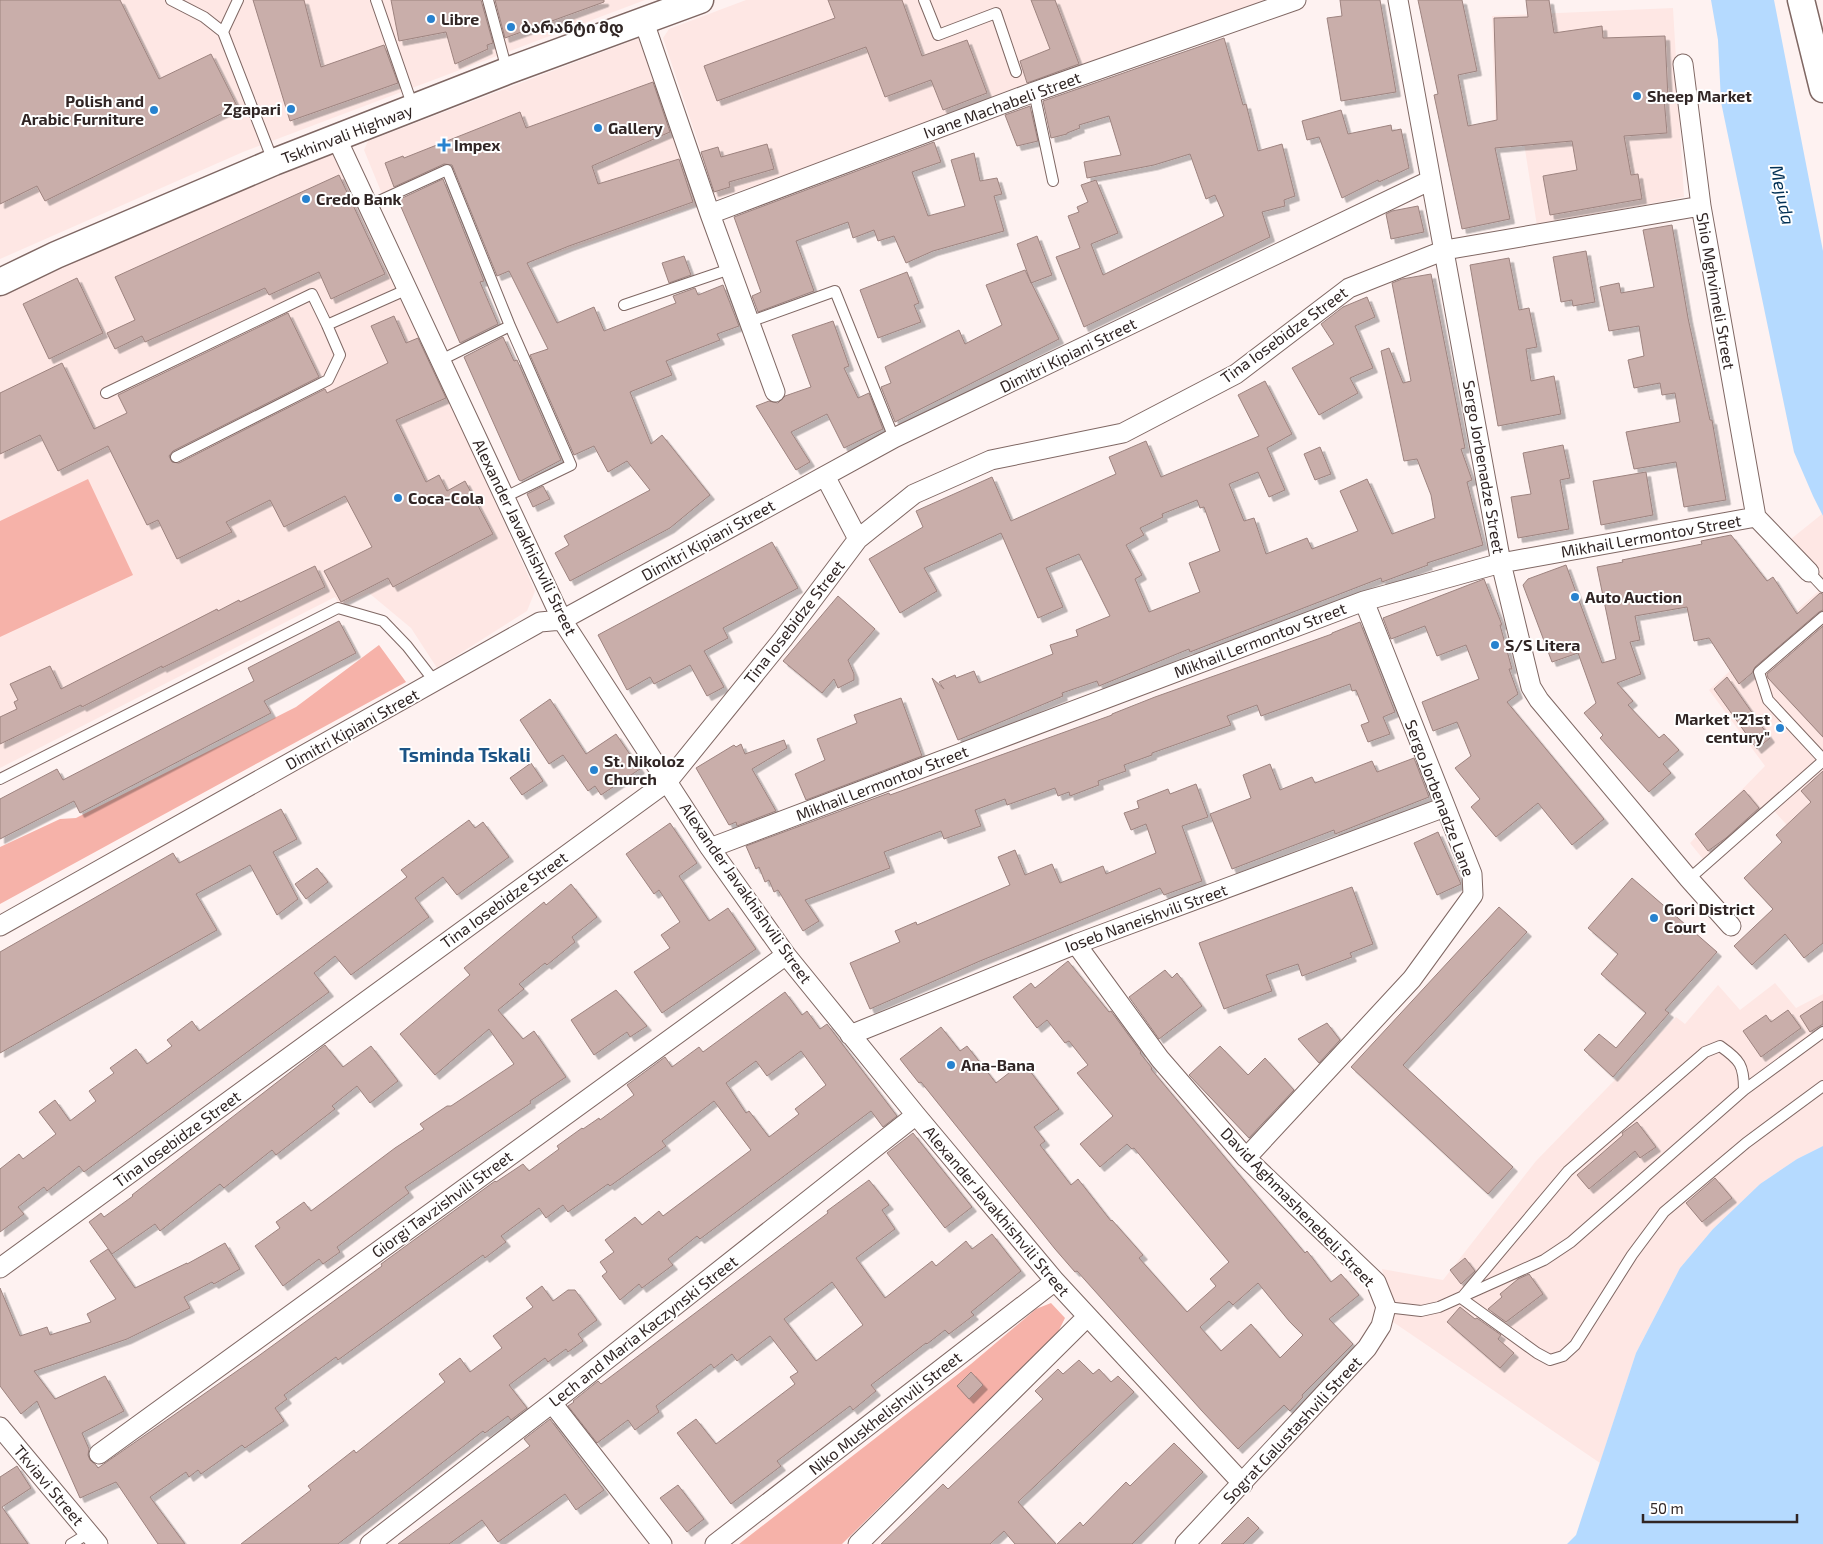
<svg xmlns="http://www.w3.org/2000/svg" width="1823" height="1544" viewBox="0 0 1823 1544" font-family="'Exo 2','Noto Sans Georgian',sans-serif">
<defs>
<filter id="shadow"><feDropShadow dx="4.5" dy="4.5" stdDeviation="0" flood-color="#0004"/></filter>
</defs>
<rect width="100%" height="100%" fill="#fef2f1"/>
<path fill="#fee7e4" d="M0,0H645L243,152L0,259Z
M746,0H1278L717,199L663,38L669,29Z
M1673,8L1684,197L1537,226L1524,143L1496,149L1492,16Z
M642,37L698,205L505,271L456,163L382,194L364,150L368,141Z
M338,152L535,591L527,611L437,668L411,628L369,593L340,606L335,597L0,768V294L46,270Z
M1822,514L1823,516V585L1791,539Z
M1823,587V865L1767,803L1703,859L1690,843L1765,766L1709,690Z
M1775,983L1796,1008L1823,994V1146L1797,1159L1760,1184L1713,1229L1680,1268L1636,1353L1600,1463L1393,1322L1382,1269L1443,1280L1536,1161L1676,1017L1685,1024L1718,985L1740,1010Z"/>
<path fill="#f6b2a9" d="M88,479L133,575L0,637V521Z
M379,645L406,682L0,904V847L60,819L76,818L296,707Z
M1051,1303L1065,1318L1058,1332L842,1544H739L971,1364L1036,1309Z"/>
<path fill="#b5daff" d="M1711,0H1774L1823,251V516L1813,496L1794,452L1721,102L1718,40Z
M1823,1146V1544H1567L1576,1535L1636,1353L1680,1268L1713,1229L1760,1184L1797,1159Z"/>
<path fill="#c9aeaa" stroke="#9d837f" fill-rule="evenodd" filter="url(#shadow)" d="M0,0H120L159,79L211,54L237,106L45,201L37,186L0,204Z
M253,0H304L321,67L384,45L398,83L290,121Z
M391,0H481L493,43L487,45L488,49L455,64L446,32L399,41Z
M495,0H604V2L505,38Z
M828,0H902L922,56L967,40L987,93L943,110L931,80L885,97L866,47L717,101L704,66L835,18Z
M1031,0H1055L1079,64L1027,83L1020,61L1050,49Z
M1340,0H1380L1396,92L1341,101L1327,18L1342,16Z
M1418,0H1462L1477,71L1458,75L1468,126L1497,120L1494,18L1528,17L1526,0H1549L1554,33L1602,26L1603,38L1665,36L1668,98H1664L1667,133L1624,136L1631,175L1638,174L1642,199L1550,215L1543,176L1577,170L1572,141L1495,148L1510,219L1462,229L1434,95L1438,94Z
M1224,38L1243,105L1246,104L1258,151L1282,144L1295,196L1284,200L1285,206L1262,212L1270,237L1084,327L1056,257L1080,248L1068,216L1079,212L1077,207L1088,202L1081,185L1096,180L1118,233L1091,244L1103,275L1224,216L1215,195L1206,199L1190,154L1154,165L1087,178L1084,162L1121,155L1109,116L1079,125L1080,128L1067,133V134L1051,138L1043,101Z
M653,82L670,132L592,166L598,184L679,159L693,202L569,246L527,263L557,323L594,307L604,331L676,303L673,296L695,288L698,295L723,285L739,326L717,334L720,340L666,361L672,375L630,392L651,444L662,435L710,495L670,528L570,581L555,553L569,545L564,536L650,490L627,461L608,472L594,446L574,455L530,355L548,349L509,271L497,276L452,165L444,164L394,187L385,163L403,156L404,158L520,112L526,128Z
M1030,106L1038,141L1017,146L1005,115Z
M1341,110L1348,134L1391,125L1392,131L1401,129L1409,168L1379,182L1378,180L1342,198L1319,137L1307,140L1302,121Z
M934,142L941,162L912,172L928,216L965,206L951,160L974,153L980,181L997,178L1002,194L994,196L1004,231L933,251L906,263L894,236L878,241L874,230L853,238L848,222L796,241L814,291L758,312L752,296L761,292L734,217Z
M767,144L774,169L729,182L730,187L714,192L701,152L718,147L721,157Z
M339,175L385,274L331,299L319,272L269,295L265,288L145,342L142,336L115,349L107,333L135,320L115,277Z
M443,179L484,281L480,282L498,324L460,343L398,200Z
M1418,206L1424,232L1391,239L1386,214L1392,211Z
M1672,225L1688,318L1710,420H1712L1726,500L1684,507L1676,462L1634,469L1626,432L1680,422L1675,393L1662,395L1660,383L1634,388L1628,360L1644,356L1639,326L1609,331L1600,287L1619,283L1621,293L1654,287L1643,230Z
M1037,236L1052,275L1031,283L1017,244Z
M1586,251L1595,302L1573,306L1572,300L1561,302L1553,257Z
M684,256L691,275L669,283L662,263Z
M1509,258L1519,310L1529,308L1537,347L1526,349L1531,381L1554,376L1561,414L1498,426L1470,265Z
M1025,270L1059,339L895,422L881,387L891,383L885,367L959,330L965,344L1002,325L986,285Z
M907,272L919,303L914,305L921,322L878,338L860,290Z
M1431,274L1465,448L1461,449L1472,480L1467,482L1483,545L1427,563L1428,565L1382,582L1381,578L1190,652L1189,649L1099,686L1097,681L1062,693L1063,696L958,740L932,678L944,689L939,682L955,675L956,678L974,671L979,683L1053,654L1050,645L1078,636L1076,630L1110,616L1079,554L1046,568L1063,607L1038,618L1001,533L924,568L937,591L900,613L869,559L923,527L916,511L992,477L1011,521L1116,474L1109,457L1146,441L1161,477L1259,436L1238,395L1265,381L1292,434L1267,448L1285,490L1269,497L1258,472L1229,484L1244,521L1254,518L1266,554L1307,538L1312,549L1358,531L1340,491L1367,479L1392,534L1435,518L1431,495L1417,459L1404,461L1381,351L1389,348L1403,383L1411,381L1392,283L1402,279ZM1197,500L1200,508L1204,507L1220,551L1189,563L1200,592L1149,612L1135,579L1142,575L1126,545L1144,535L1140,528L1163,517L1162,514Z
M77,278L103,333L49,359L23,304Z
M1367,297L1375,317L1355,326L1373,368L1350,378L1358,393L1319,415L1292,368L1334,344L1321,324L1343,307Z
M288,313L319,377L173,451L169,456L172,462L179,463L325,389L327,393L388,363L371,326L394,316L406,343L418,338L446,398L396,420L426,482L439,475L447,491L465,481L493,534L393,587L388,578L341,602L324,571L372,547L345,496L284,527L270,500L226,522L232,532L177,559L158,520L147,525L108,446L58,471L40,435L0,454V393L62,363L94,429L127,413L118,395Z
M833,321L849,366L844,368L858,398L869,393L883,429L844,448L827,414L791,432L810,462L796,470L756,406L769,401L778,403L785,396L811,387L792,335Z
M503,337L514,361L517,360L561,460L521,481L519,480L464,357Z
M1563,445L1570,478L1560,480L1569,529L1518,538L1511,497L1531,494L1523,453Z
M1320,447L1331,474L1315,480L1304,454Z
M1646,472L1653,515L1601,525L1593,481Z
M543,486L550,499L533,507L527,494Z
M1731,535L1767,581L1773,577L1797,614L1820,593L1823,594V610L1819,612L1755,667L1752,673L1739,684L1709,638L1694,641L1687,607L1635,616L1640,640L1630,642L1641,674L1617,683L1633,701L1628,705L1659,738L1664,734L1679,750L1663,764L1671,773L1649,792L1600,738L1603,735L1584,713L1596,703L1578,653L1552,662L1523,585L1528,579L1566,565L1602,663L1616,659L1597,567L1623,562L1622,560L1702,544L1701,541Z
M772,542L798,588L723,628L728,638L704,651L724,687L707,696L690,665L654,684L650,677L627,690L598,635Z
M315,566L325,587L162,668V666L82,707L81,705L0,744V717L17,709L14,702L18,700L10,684L50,666L61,689L217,609L218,611L239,600L240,602Z
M1484,579L1502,625H1500L1512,669H1509L1518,694L1507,702L1604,819L1572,845L1538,803L1496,837L1471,807L1480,799L1455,768L1471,756L1457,722L1433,731L1422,702L1479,679L1466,645L1437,656L1425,626L1391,639L1383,618Z
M838,596L875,629L848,660L854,674V680L838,688L834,679L822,693L783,661Z
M339,621L356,653L264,701L271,713L80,813L74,801L0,839V799L57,769L63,780L254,681L248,668Z
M1360,622L1395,712L1383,717L1390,734L1368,742L1361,725L1369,722L1356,690L1352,691L1350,684L1261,716L1257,705L1227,716L1231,725L1152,753V755L1124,765L1126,771L1098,781L1099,785L1070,796L1069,792L1058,796L1055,788L1007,805L1005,799L975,810L981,826L944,839L941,831L884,852L890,868L805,900L819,921L803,931L778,890L774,892L769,880L765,882L759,867L756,869L746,846L889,793L890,795L1112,715V714L1155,697L1332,634V633Z
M1823,626V737L1768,678L1767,674Z
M1727,677L1770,738L1757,749L1714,689Z
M901,698L922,756L806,800L795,774L825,760L817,739L857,723L854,715Z
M550,699L586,754L616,734L640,769L601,795L595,786L588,791L563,755L549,764L520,720Z
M784,740L787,748L752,769L776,811L737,826L736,822L729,825L696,768L734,745L736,747L741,744L745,754Z
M1414,758L1429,797L1335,834L1334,830L1232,869L1210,814L1251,798L1243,775L1270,764L1280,790L1312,777L1315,783L1372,761L1377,772Z
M531,763L543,781L522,795L510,778Z
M1823,771V943L1804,958L1785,934L1752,965L1734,946L1773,909L1744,878L1782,842L1776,835L1811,802L1801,791Z
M1196,784L1208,817L1182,826L1202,881L1164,895L1160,888L980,961L870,1009L850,963L900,942L895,931L916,922L917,925L1010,885L998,857L1015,850L1025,875L1052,864L1060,883L1103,866L1106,874L1156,853L1146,824L1131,830L1124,813L1139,808L1137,801L1168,789L1170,794Z
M1744,790L1759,808L1726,838L1708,851L1695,834Z
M281,809L297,839L273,852L298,899L277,915L250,865L196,894L217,930L0,1053V952L173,853L179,863Z
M469,820L475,828L483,822L509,857L457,895L443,877L415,898L429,917L351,975L335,956L314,973L329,992L84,1172L79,1166L47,1191L44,1187L18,1207L24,1214L0,1232V1169L19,1154L23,1159L56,1134L39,1112L55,1100L70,1121L96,1101L89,1091L114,1073L110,1068L136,1049L147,1064L172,1046L167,1040L192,1021L199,1031L407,877L401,870Z
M670,823L697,863L679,876L709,921L728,908L756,949L662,1013L634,972L670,948L661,935L680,922L659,890L654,894L626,854Z
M1438,832L1461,884L1437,895L1414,843Z
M317,868L328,882L306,899L295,884Z
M1632,878L1717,952L1665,1010L1669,1013L1613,1077L1584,1050L1599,1034L1616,1048L1646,1013L1601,974L1618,954L1588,928Z
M571,884L597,917L572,937L575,942L547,965L545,963L519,984L524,989L498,1010L523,1039L534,1031L566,1077L530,1101L531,1103L405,1187L409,1193L337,1247L340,1252L323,1264L319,1259L283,1286L255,1246L280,1228L276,1222L304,1202L311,1211L395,1148L424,1129L420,1124L447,1106H451L514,1064L489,1029L435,1075L400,1034L470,975L464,968L544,902L546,905Z
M1352,887L1373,944L1350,953L1352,957L1302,976L1298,964L1266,975L1272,991L1224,1009L1199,943Z
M1499,907L1527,932L1403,1065L1513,1167L1488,1194L1351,1067Z
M1068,961L1109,1012L1111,1011L1141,1052L1140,1053L1152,1068L1151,1069L1305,1253L1307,1251L1331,1282L1341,1274L1359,1295L1329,1319L1353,1344L1302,1395L1303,1397L1290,1411L1284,1405L1238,1449L1202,1411L1077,1271L1075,1272L1055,1249L921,1082L919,1083L900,1059L941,1027L960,1051L967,1046L996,1083L1023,1062L1059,1109L1034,1127L1045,1141L1040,1145L1071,1185L1078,1179L1111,1221L1112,1220L1143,1255L1139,1258L1187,1312L1216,1286L1210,1279L1229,1262L1134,1148L1132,1149L1127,1144L1100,1167L1080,1144L1113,1116L1077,1073L1088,1065L1069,1041L1065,1043L1047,1020L1037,1028L1013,997L1031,983L1035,988ZM1258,1283L1289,1321L1303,1335L1280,1358L1251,1324L1221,1351L1200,1327L1229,1301L1233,1305Z
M1165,970L1172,978L1177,973L1202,1006L1159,1039L1129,997Z
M616,990L647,1026L630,1037L627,1032L594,1055L571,1020Z
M785,992L802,1015L807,1011L820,1029L827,1024L897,1116L883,1127L871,1111L700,1239L697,1236L668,1259L673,1265L642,1288L639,1284L620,1300L602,1276L607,1272L600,1262L614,1252L605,1240L635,1217L642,1225L659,1211L663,1216L751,1150L714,1101L662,1141L666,1146L610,1186L608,1184L568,1212L563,1205L546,1218L539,1208L501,1236L506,1242L485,1258L483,1255L338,1360L336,1357L284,1395L287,1399L275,1408L284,1421L245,1448L242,1445L201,1474L198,1470L189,1477L186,1472L150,1497L185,1544H158L116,1482L80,1498L37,1401L21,1414L0,1386V1288L20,1336L47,1327L50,1335L91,1322L87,1314L116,1299L90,1261L108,1249L135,1288L187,1263V1264L225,1243L240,1269L214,1284L212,1282L184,1297L190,1308L127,1339L34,1371L55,1399L105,1376L124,1411L82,1433L89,1449L88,1455L90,1460L96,1465L98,1468L257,1357L382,1266L381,1264L495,1181L496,1182L523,1164L529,1171L559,1149L557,1146L582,1128L583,1129L599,1118L600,1120L634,1095L627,1085L665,1057L672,1067L699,1047L703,1052ZM801,1051L826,1085L795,1109L799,1114L769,1137L749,1111L746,1113L726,1083L756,1061L767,1076Z
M1823,1001V1024L1810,1032L1800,1016Z
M1788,1010L1801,1028L1761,1057L1743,1031L1766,1015L1771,1022Z
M1327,1023L1340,1040L1319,1063L1298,1039Z
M325,1045L343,1067L371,1046L398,1081L370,1103L357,1086L332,1106L335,1109L276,1155L272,1150L224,1188L220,1184L160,1231L155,1224L112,1254L89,1222L101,1213L104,1217L133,1196L132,1195Z
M1220,1046L1248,1075L1265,1058L1294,1090L1249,1138L1189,1075Z
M1637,1122L1656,1147L1640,1158L1635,1151L1589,1189L1577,1175L1623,1135L1622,1133Z
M913,1133L972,1207L945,1228L887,1153Z
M1715,1178L1732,1198L1702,1222L1686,1203Z
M869,1180L889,1205L882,1210L895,1229L856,1258L885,1298L932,1261L936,1266L966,1241L972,1249L992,1234L1021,1271L971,1312L974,1315L949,1334L945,1330L927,1344L926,1343L871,1385L876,1391L853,1410L850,1406L777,1461L781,1466L731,1504L677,1433L696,1419L716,1444L795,1384L790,1377L798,1372L770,1336L737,1361L732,1354L714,1368L711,1364L656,1406L659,1412L635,1430L628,1420L597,1443L568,1406L574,1402L573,1401L598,1381L601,1384L828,1213L827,1211ZM832,1282L863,1325L816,1361L784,1319Z
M1465,1258L1475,1271L1461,1284L1450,1270Z
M1529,1274L1543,1294L1506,1322L1488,1309L1502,1297L1500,1294L1518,1279Z
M542,1286L553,1301L568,1290H575L597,1320L578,1334L583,1341L568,1352L566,1349L548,1362L545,1358L509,1385L527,1408L511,1420L508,1416L485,1433L483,1431L338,1544H241L311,1490L308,1486L354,1450L356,1453L445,1382L439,1374L460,1358L470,1372L502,1348L493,1336L533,1307L526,1298Z
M1460,1307L1475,1319L1477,1318L1501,1335L1498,1339L1514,1353L1500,1368L1447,1322Z
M1079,1360L1093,1374L1099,1369L1111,1382L1118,1376L1134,1392L1018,1502L1056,1544H1015L1004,1531L990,1544H881L943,1484L948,1489L1043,1399L1035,1391L1058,1369L1063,1374Z
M971,1372L983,1385L969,1399L957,1386Z
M550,1419L604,1490L576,1510L565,1494L498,1542L482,1520L449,1544H398L530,1446L524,1439Z
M1174,1443L1203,1472L1132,1544H1057L1080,1522L1083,1526L1126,1482L1130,1486Z
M17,1466L31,1488L2,1507L28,1544H0V1477Z
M678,1485L704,1519L687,1532L660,1498Z
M1248,1517L1259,1528L1243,1544H1221Z"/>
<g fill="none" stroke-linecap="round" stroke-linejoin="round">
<defs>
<path id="service" d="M171,0L204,17L223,32L273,161
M376,0L413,107
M488,0L507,70
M924,0L938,35L996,13L1016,72
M223,32L238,0
M1034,92L1053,181
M368,206L447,170L510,326L441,360
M624,305L730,269
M749,322L835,291L894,438
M106,393L312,294L327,325L408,289
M176,457L328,380L340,355L327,325
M505,497L571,465L510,326
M1809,572L1823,587
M1823,617L1759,672L1768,700L1823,759
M0,779L338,608L383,621L407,646L435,682
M1689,879L1823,761
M1463,1296L1568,1171L1705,1052L1720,1046C1740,1060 1744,1065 1744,1090
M1461,1298L1537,1353L1550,1360L1563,1356L1575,1345L1632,1255L1664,1212L1746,1143L1823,1086
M1386,1307L1421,1311L1439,1307L1544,1260L1571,1242L1744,1090L1823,1032
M71,1544L89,1533"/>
<path id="minor" d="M1398,0L1501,563L1531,687L1539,700L1689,879L1731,926
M644,22L710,214L775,392
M1683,64L1701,206L1756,517
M336,137L562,620L710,848L786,955L916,1115L1055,1281L1243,1484
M710,214L1034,92L1296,0
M825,476L858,539
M710,848L1364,601L1501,563L1756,517L1809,572
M0,926L540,622L562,620L894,438L1431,180
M1076,944L1160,1059L1246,1158L1376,1282L1386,1307L1381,1326L1367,1348L1185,1544
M850,1035L1076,944L1445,807
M1246,1158L1412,979L1473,895L1472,874L1364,601
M0,1268L668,781L783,639L858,539L914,494L991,460L1123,433L1236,374L1349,288L1445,250L1701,206
M552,1403L662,1544
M0,1427L98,1544
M99,1454L786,955
M370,1544L552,1403L916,1115
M715,1544L1055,1281
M858,1544L1087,1317"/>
<path id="secondary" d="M1801,0L1823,89
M0,282L56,255L274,162L507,71L700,0"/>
</defs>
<use href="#service" stroke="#7f6763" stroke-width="12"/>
<use href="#minor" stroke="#7f6763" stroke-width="21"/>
<use href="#secondary" stroke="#7f6763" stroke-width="29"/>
<use href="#service" stroke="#fff" stroke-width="10"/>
<use href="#minor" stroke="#fff" stroke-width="19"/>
<use href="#secondary" stroke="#fff" stroke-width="26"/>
</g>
<g fill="#2782cf" stroke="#fff" stroke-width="2">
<circle cx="431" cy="19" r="5"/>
<circle cx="511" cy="27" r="5"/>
<circle cx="1637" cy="96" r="5"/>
<circle cx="291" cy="109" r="5"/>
<circle cx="154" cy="110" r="5"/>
<circle cx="598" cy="128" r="5"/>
<path d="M441.5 137.5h5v5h5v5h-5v5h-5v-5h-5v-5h5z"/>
<circle cx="306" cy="199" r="5"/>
<circle cx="398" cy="498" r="5"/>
<circle cx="1575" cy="597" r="5"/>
<circle cx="1495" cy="645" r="5"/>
<circle cx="1780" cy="728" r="5"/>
<circle cx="594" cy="770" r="5"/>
<circle cx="1654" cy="918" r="5"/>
<circle cx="951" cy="1065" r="5"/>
</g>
<g text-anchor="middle" stroke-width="4" stroke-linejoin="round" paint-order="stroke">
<g font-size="16" font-weight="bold" fill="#302524" stroke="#fff" text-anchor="start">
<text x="441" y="25">Libre</text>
<text x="521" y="33">ბარანტი მდ</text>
<text x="1647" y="102">Sheep Market</text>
<text x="144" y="107" text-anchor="end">Polish and<tspan x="144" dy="18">Arabic Furniture</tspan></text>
<text x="281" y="115" text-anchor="end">Zgapari</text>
<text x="608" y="134">Gallery</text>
<text x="454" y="151">Impex</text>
<text x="316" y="205">Credo Bank</text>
<text x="408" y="504">Coca-Cola</text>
<text x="1585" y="603">Auto Auction</text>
<text x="1505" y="651">S/S Litera</text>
<text x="1770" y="725" text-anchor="end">Market "21st<tspan x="1770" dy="18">century"</tspan></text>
<text x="604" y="767">St. Nikoloz<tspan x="604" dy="18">Church</tspan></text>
<text x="1664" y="915">Gori District<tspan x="1664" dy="18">Court</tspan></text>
<text x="961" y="1071">Ana-Bana</text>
</g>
<g font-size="16" fill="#302524" stroke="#fff">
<text transform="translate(1002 105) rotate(-20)" y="6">Ivane Machabeli Street</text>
<text transform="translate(347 134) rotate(-21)" y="6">Tskhinvali Highway</text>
<text transform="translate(1716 291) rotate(80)" y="6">Shio Mghvimeli Street</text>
<text transform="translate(1284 335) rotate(-36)" y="6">Tina Iosebidze Street</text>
<text transform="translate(1068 355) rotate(-26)" y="6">Dimitri Kipiani Street</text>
<text transform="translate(1484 467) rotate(80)" y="6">Sergo Jorbenadze Street</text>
<text transform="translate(1651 536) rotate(-10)" y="6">Mikhail Lermontov Street</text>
<text transform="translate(525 537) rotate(64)" y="6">Alexander Javakhishvili Street</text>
<text transform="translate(708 540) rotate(-29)" y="6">Dimitri Kipiani Street</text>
<text transform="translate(794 622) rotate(-52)" y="6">Tina Iosebidze Street</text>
<text transform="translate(1260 640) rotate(-21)" y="6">Mikhail Lermontov Street</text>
<text transform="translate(352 729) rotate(-29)" y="6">Dimitri Kipiani Street</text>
<text transform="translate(882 783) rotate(-21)" y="6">Mikhail Lermontov Street</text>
<text transform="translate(1440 798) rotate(69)" y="6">Sergo Jorbenadze Lane</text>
<text transform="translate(746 893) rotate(55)" y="6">Alexander Javakhishvili Street</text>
<text transform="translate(504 900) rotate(-36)" y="6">Tina Iosebidze Street</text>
<text transform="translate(1146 918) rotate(-20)" y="6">Ioseb Naneishvili Street</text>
<text transform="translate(177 1139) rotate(-36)" y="6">Tina Iosebidze Street</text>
<text transform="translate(442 1204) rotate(-36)" y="6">Giorgi Tavzishvili Street</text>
<text transform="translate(1298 1207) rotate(46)" y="6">David Aghmashenebeli Street</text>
<text transform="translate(997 1211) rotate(50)" y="6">Alexander Javakhishvili Street</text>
<text transform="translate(643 1331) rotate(-38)" y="6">Lech and Maria Kaczynski Street</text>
<text transform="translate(885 1413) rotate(-38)" y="6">Niko Muskhelishvili Street</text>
<text transform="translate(1292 1430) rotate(-47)" y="6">Sograt Galustashvili Street</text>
<text transform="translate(49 1485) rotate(50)" y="6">Tkviavi Street</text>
</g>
<g font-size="18" font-style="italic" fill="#023156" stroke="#fff">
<text transform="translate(1782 195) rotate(78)" y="6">Mejuda</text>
</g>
<g font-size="19" font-weight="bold" fill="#1c5485" stroke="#fff">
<text x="465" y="762">Tsminda Tskali</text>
</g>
</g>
<path d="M1643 1514v8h154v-8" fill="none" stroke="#302524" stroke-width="2.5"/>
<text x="1650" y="1514" font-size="15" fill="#302524" stroke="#ffffff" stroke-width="4" paint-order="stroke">50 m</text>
</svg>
